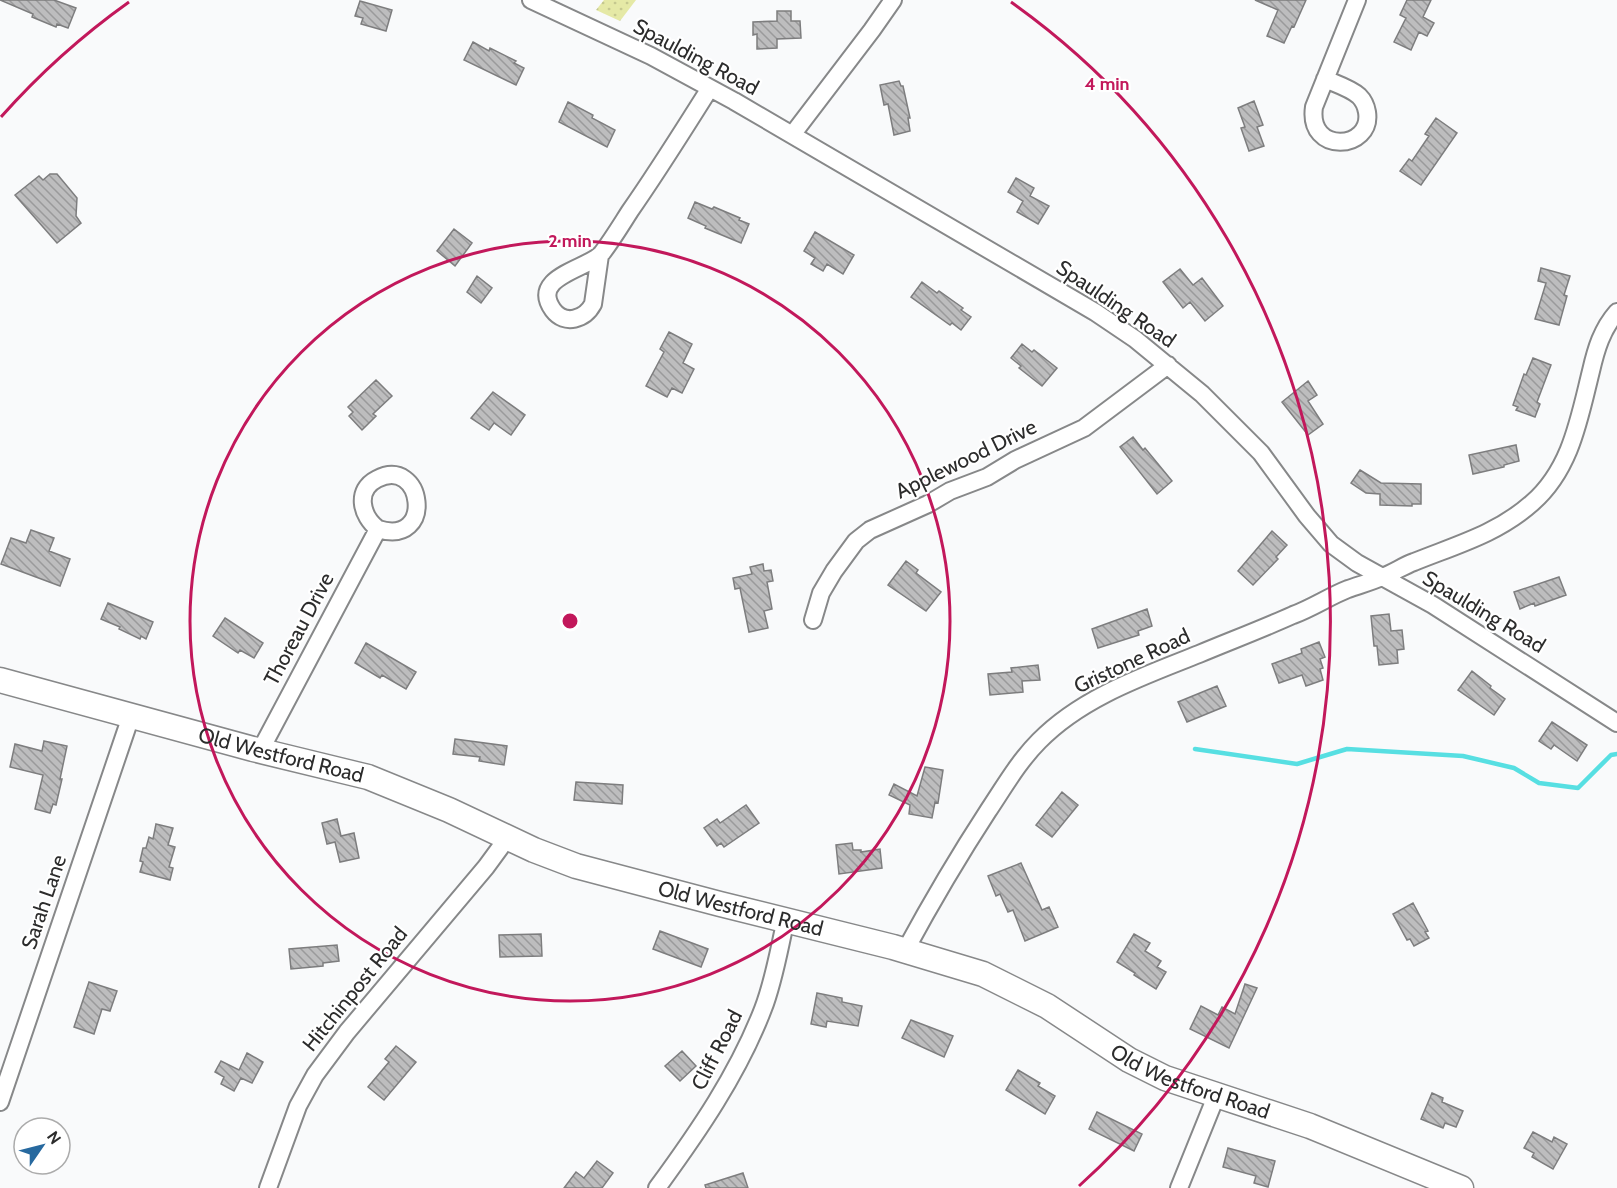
<svg xmlns="http://www.w3.org/2000/svg" width="1617" height="1188" viewBox="0 0 1617 1188" font-family="Cabin,sans-serif">
<defs>
<pattern id="grass-dots" width="8" height="8" patternUnits="userSpaceOnUse" patternTransform="scale(1.5)"><rect width="8" height="8" fill="#e5e9a6"/><path d="M2 2h.1M6 6h.1" fill="none" stroke="#c5c88f" stroke-width="1.8" stroke-linecap="round"/></pattern>
<pattern id="building-back-hatch" width="6" height="6" patternUnits="userSpaceOnUse" patternTransform="scale(1.5)"><rect width="6" height="6" fill="#bdbdbe"/><path d="M-1 5l2 2M0 0l6 6M5-1l2 2" fill="none" stroke="#9a9a9b"/></pattern>
</defs>
<rect width="100%" height="100%" fill="#f9fafb"/>
<path fill="url(#grass-dots)" d="M604,0H636L620,21L596,10Z"/>
<g fill="none" stroke-linecap="round" stroke-linejoin="round">
<path stroke="#57dfe2" stroke-width="4.5" d="M1195,749L1297,764L1347,749L1463,756L1514,768L1539,783L1578,788L1611,755L1617,754"/>
</g>
<path fill="url(#building-back-hatch)" stroke="#7d7d7e" stroke-width="1.5" d="M0,0H54L76,8L68,28L57,24L56,27L32,17L33,14Z
M1255,0H1306L1294,27L1292,26L1284,43L1267,36L1278,10Z
M1407,0H1431L1423,17L1434,23L1427,36L1419,32L1411,50L1394,42L1406,18L1400,15Z
M360,1L392,10L386,31L361,24L363,18L355,16Z
M777,11H791V21H800L801,38L777,39V48L757,49V34L753,35V22L777,21Z
M473,42L489,51L490,48L516,61L514,63L524,68L516,85L464,60Z
M899,81L901,86H903L910,118H908L910,131L894,135L888,104L884,105L880,85Z
M1254,101L1263,125L1257,127L1264,146L1249,151L1241,128L1245,127L1238,108Z
M568,102L593,115L592,118L615,130L607,147L559,122Z
M1436,118L1457,133L1421,185L1400,171L1409,159L1412,161L1429,136L1425,134Z
M50,174H57L77,198L76,216L81,223L57,243L15,195L39,176L43,180Z
M1016,178L1034,188L1030,196L1049,206L1038,224L1017,212L1023,201L1008,192Z
M695,202L712,209L714,207L740,218L739,220L749,224L741,243L705,228L706,226L688,218Z
M454,229L472,243L455,266L437,251Z
M815,232L854,255L843,274L827,264L823,271L811,264L815,258L804,251Z
M1541,268L1570,276L1564,295L1567,296L1559,325L1535,319L1546,283L1538,281Z
M1180,269L1193,285L1202,278L1223,306L1205,321L1190,302L1183,308L1163,282Z
M477,276L492,288L481,303L467,292Z
M922,282L937,293L939,291L963,308L961,310L971,317L961,330L952,323L950,325L911,297Z
M669,332L692,344L683,363L694,369L682,393L672,388L667,397L646,386L664,352L660,349Z
M1022,344L1032,352L1034,350L1057,368L1042,386L1019,368L1021,366L1011,358Z
M1533,358L1551,365L1537,402L1540,404L1535,417L1516,410L1518,407L1513,405L1524,374L1526,375Z
M376,380L392,396L373,414L376,416L362,430L349,416L353,412L348,407Z
M1308,381L1317,395L1308,401L1323,424L1308,435L1282,402Z
M493,392L525,415L511,435L494,423L489,430L471,418Z
M1133,437L1143,450L1145,448L1172,481L1157,494L1120,447Z
M1516,445L1519,461L1504,465V467L1473,474L1469,455Z
M1360,470L1381,483L1421,484V504H1412V506L1380,505V494L1366,493L1351,483Z
M31,530L54,538L49,551L70,559L60,586L1,564L11,538L26,543Z
M1272,531L1287,545L1276,557L1278,559L1253,585L1238,571Z
M906,561L918,570L916,573L941,592L926,611L888,585Z
M763,564L764,571L771,570L773,581L767,582L772,609L764,611L768,628L749,632L740,588L735,589L733,578L752,574L750,567Z
M1559,577L1566,595L1535,606L1534,603L1520,609L1514,592Z
M108,603L153,622L146,639L141,636L140,639L119,629L120,627L101,619Z
M1147,609L1152,626L1138,631L1139,635L1098,648L1092,629Z
M1389,614L1391,631L1402,630L1404,649L1397,650L1398,663L1379,665L1377,646H1374L1371,616Z
M225,618L263,643L254,658L240,650L238,653L213,636Z
M1319,642L1325,657L1320,659L1323,668L1320,669L1323,680L1306,686L1302,675L1279,683L1272,664L1302,653L1301,649Z
M366,643L416,672L406,689L382,675L380,678L355,663Z
M1038,665L1040,680L1022,681L1023,692L990,695L988,674L1012,672L1011,668Z
M1472,671L1491,686L1490,688L1505,699L1494,715L1458,690Z
M1217,686L1226,706L1187,722L1178,702Z
M1552,722L1587,745L1577,761L1554,745L1551,749L1539,741Z
M455,739L507,746L504,765L479,761L480,757L453,754Z
M44,741L67,746L60,779H62L56,805L53,804L50,813L35,809L43,775L10,767L15,744L42,751Z
M925,767L943,770L938,803L935,802L932,818L909,814L910,805L889,795L894,784L917,796Z
M576,782L623,785L622,804L574,800Z
M1062,792L1078,805L1052,837L1036,825Z
M746,805L759,823L724,847L721,843L717,846L704,828L717,819L720,823Z
M337,819L341,836L354,833L359,858L340,862L335,842L327,844L322,823Z
M156,824L173,828L168,845L175,847L169,867L173,868L170,880L140,872L143,862L140,861L143,848H146L149,837L153,839Z
M852,843L853,850H861V852L880,849L882,868L839,874L836,845Z
M1021,863L1042,910L1049,907L1058,927L1025,941L1013,910L1008,912L1000,894L996,896L988,876Z
M1413,903L1428,931L1425,932L1429,938L1414,946L1410,939L1407,940L1393,914Z
M660,931L708,949L701,967L653,949Z
M541,934L542,956L500,957L499,935Z
M1134,934L1150,943L1145,951L1161,961L1157,967L1166,972L1156,989L1134,975L1135,973L1117,962Z
M337,945L339,961L323,963V966L291,969L289,949Z
M89,982L117,991L110,1011L102,1009L94,1034L74,1027Z
M1245,984L1257,988L1229,1048L1190,1029L1201,1006L1218,1015L1222,1007L1235,1014Z
M817,993L842,998V1002L862,1006L858,1026L827,1021L826,1027L811,1024Z
M911,1020L953,1036L944,1057L902,1038Z
M396,1046L416,1062L384,1100L368,1087L389,1062L385,1059Z
M682,1051L696,1066L680,1081L665,1066Z
M247,1053L263,1062L252,1083L241,1078L234,1091L221,1084L224,1077L215,1072L221,1061L239,1070Z
M1018,1070L1040,1083L1038,1086L1055,1096L1045,1114L1006,1090Z
M1432,1093L1443,1098L1442,1102L1463,1111L1456,1127L1445,1123L1443,1128L1421,1119Z
M1097,1112L1142,1134L1134,1151L1089,1129Z
M1533,1132L1552,1142L1554,1137L1567,1144L1553,1169L1532,1157L1534,1153L1524,1148Z
M1228,1148L1275,1161L1268,1187L1254,1183L1256,1176L1223,1167Z
M597,1161L613,1173L602,1188H564L576,1172L584,1178Z
M743,1173L748,1188H706L705,1185Z"/>
<g fill="none" stroke-linecap="round" stroke-linejoin="round">
<defs>
<path id="street" d="M531,0L651,56L734,101L1095,312L1135,339L1202,394L1261,453L1307,516L1331,544L1357,563L1433,605L1617,723
M1325,79C1336,84 1350,88 1359,96C1363,100 1366,106 1367,112C1373,150 1307,155 1314,107L1357,0
M792,135L872,30L893,0
M600,255L593,304C585,319 565,326 553,310C529,276 589,269 602,253C612,240 621,225 630,211C658,171 684,129 710,88
M813,620L821,593L834,571L856,541L870,530L928,504L950,491L987,477L1015,460L1084,428L1168,365
M260,751L378,529C436,547 423,455 377,479C355,490 361,516 378,529
M905,951C931,903 958,857 988,811C1004,787 1019,761 1039,741C1082,697 1144,676 1199,654C1230,641 1262,629 1293,615C1312,608 1330,596 1348,589C1359,585 1371,582 1382,577C1393,573 1403,566 1414,562C1456,545 1497,534 1532,503C1571,469 1579,419 1591,371C1596,349 1602,329 1617,312
M0,1102L131,716
M268,1188L298,1106L315,1075L347,1032L486,867L508,837
M657,1188C698,1132 738,1074 763,1009C774,981 779,949 786,919
M1179,1188L1217,1094"/>
<g id="secondary">
<path id="s1" d="M0,680L253,749L368,777L449,810L534,850L576,866L720,904L893,947L983,974L1047,1006L1129,1060L1165,1078L1310,1126L1461,1188"/>
</g>
</defs>
<use href="#street" stroke="#878889" stroke-width="20"/>
<use href="#secondary" stroke="#878889" stroke-width="27"/>
<use href="#street" stroke="#fff" stroke-width="16"/>
<use href="#secondary" stroke="#fff" stroke-width="24"/>
</g>
<g fill="none" stroke="#c2185b" stroke-width="3">
<circle cx="570" cy="621" r="380"/>
<path d="M1 117A760 760 0 0 1 129 2M1011 2A760 760 0 0 1 1079 1186"/>
</g>
<g text-anchor="middle" stroke-width="4.5" stroke-linejoin="round" paint-order="stroke">
<g font-size="21" fill="#2c2c2c" stroke="#fff">
<text transform="translate(696 57) rotate(28)" y="7">Spaulding Road</text>
<text transform="translate(1116 304) rotate(34)" y="7">Spaulding Road</text>
<text transform="translate(966 459) rotate(-26)" y="7">Applewood Drive</text>
<text transform="translate(1484 612) rotate(31)" y="7">Spaulding Road</text>
<text transform="translate(299 629) rotate(-62)" y="7">Thoreau Drive</text>
<text transform="translate(1132 661) rotate(-25)" y="7">Gristone Road</text>
<text dy="7" stroke="none"><textPath href="#s1" startOffset="291">Old Westford Road</textPath></text>
<text transform="translate(44 902) rotate(-71)" y="7">Sarah Lane</text>
<text dy="7" stroke="none"><textPath href="#s1" startOffset="777">Old Westford Road</textPath></text>
<text transform="translate(355 989) rotate(-51)" y="7">Hitchinpost Road</text>
<text transform="translate(717 1050) rotate(-63)" y="7">Cliff Road</text>
<text dy="7" stroke="none"><textPath href="#s1" startOffset="1263">Old Westford Road</textPath></text>
</g>
</g>
<circle cx="570" cy="621" r="9" fill="#c2185b" stroke="#fff" stroke-width="3"/>
<g font-size="18" text-anchor="middle" font-weight="bold" fill="#c2185b" stroke="#fff" stroke-width="4.5" stroke-linejoin="round" paint-order="stroke">
<text x="1107" y="90">4 min</text>
<text x="570" y="247">2 min</text>
</g>
<g transform="translate(42 1146) rotate(55)"><circle r="28" fill="#ffffff" stroke="#ababab" stroke-width="1.5"/>
<path d="M0-4.5L10 22L0 15L-10 22Z" fill="#27699f"/>
<text y="-9" font-size="16" font-weight="bold" text-anchor="middle" fill="#2c2c2c">N</text>
</g>
</svg>
